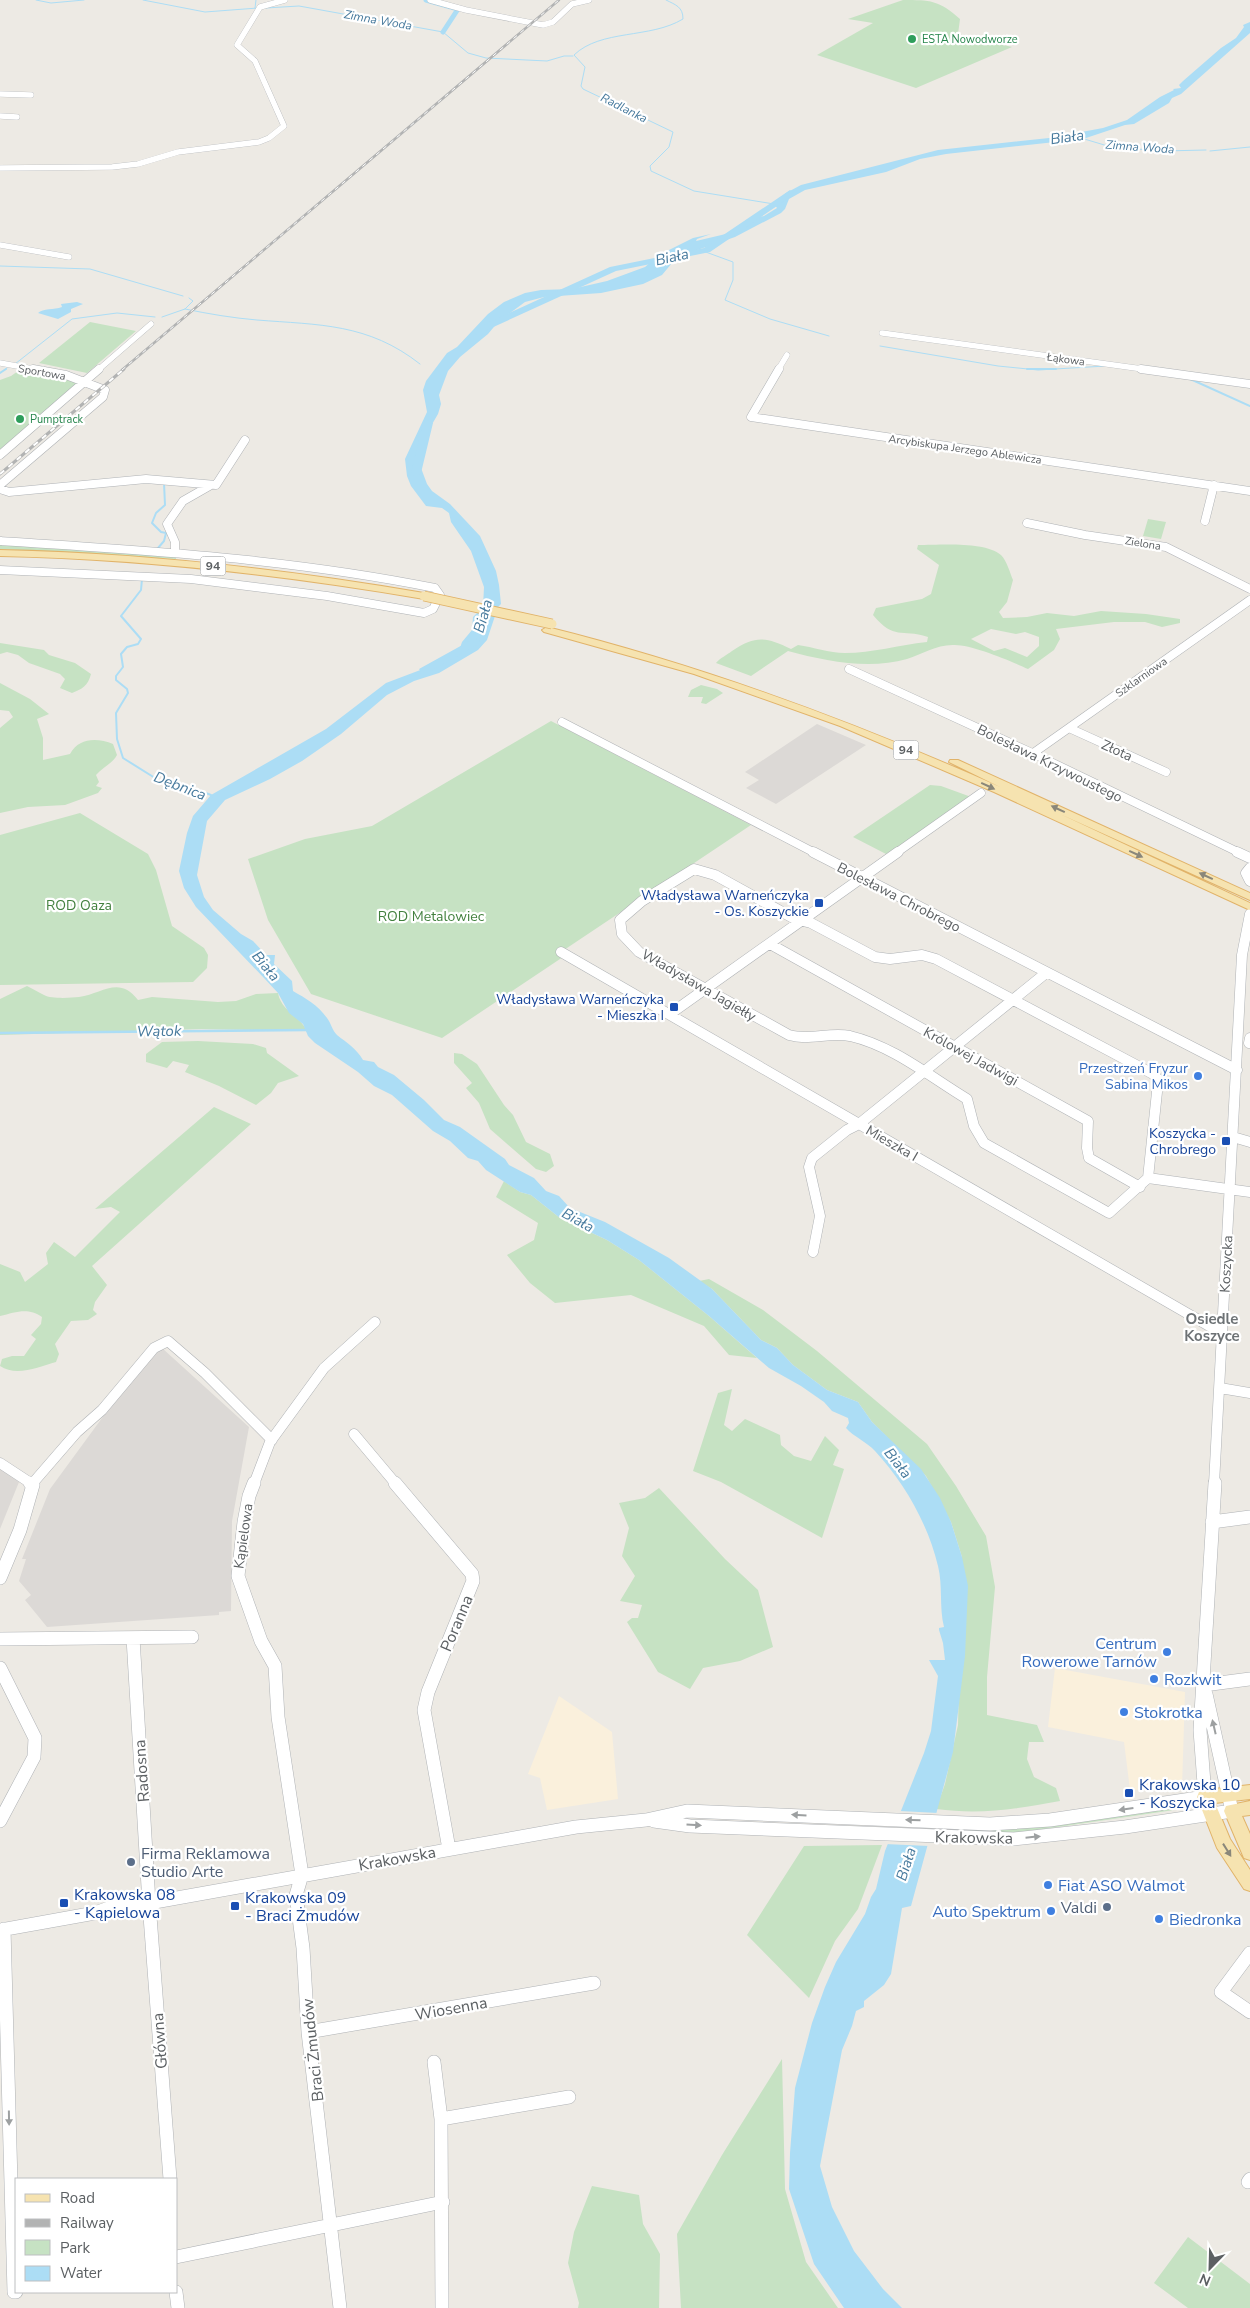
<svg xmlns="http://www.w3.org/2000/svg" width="1250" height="2308" viewBox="0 0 1250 2308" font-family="'Nunito Sans',sans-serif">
<rect width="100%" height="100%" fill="#edeae4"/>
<path fill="#faf0dc" d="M1055,1668L1185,1692L1182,1788L1130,1790L1124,1742L1048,1727Z
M559,1696L612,1732L618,1799L547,1810L540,1778L528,1774Z"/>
<path fill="#dcd9d6" d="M817,724L866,745L776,804L746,788L759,780L745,772Z
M162,1348L249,1427L232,1521L231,1611L219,1612V1615L47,1627L25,1600L31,1595L19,1581L26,1559H22L50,1489L135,1373Z
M0,1469L19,1482L0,1529Z"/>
<path fill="#c6e2c3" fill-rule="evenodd" d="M903,0C930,0 939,0 960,19L958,34L1012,47L916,88L817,55L873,23L848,19Z
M90,322L136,331L87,373L39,363Z
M21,369L53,374L80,382L0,454V380L11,376Z
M1148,519L1166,522L1161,539L1143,536Z
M0,542L176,555V559L0,549Z
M918,545C940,545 985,541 1001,555C1007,561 1010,573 1013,580L1007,602L999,612L1003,618L1027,617L1047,613L1074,616L1101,611L1146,614L1180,619V623L1162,627L1145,622H1114L1056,629L1060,639L1054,650L1028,669C1011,661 972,645 955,645C937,644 923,654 907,659C869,670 825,661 788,651L751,676L716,663C720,658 727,655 732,651C756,635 766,637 791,649L798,645C813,647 829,653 845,653C872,653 899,645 927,642L928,637C900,628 895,641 873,615L876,608L922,599L931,594L939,565L917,549ZM991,629L1016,634L1025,632L1039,637V646L1027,657L1005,648L994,651L971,639Z
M0,643L44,650L49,655L75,663L91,674C88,686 82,689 72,693L60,688L65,679L60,674L29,663L18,655L7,652L0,654Z
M0,683L30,699L49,714L37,719L43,738V760L70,754C79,737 98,738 113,744L117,755C112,764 103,767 96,775L99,782L96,786L102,788L98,793L65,805L28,807L0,813V728L13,717L9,711L0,710Z
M701,685L717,689L723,693L706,704L701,703L703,697H688L691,690Z
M551,721L751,825L564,950L563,957L442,1038L311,994L268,920L248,859L305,839L372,826Z
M930,785L941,786L974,798L886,854L853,837Z
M80,813L148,854L156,870L172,926L204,948L208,955L207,968L193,982L0,985V835Z
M27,986C33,989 38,992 44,995C51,999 70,998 79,997C102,994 119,975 138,1000L152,997L218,1002L236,1001L256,994L278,993C281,1011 300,1016 307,1031L201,1029L0,1035V999Z
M198,1041L253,1044L266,1048L267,1053L299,1076L278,1083L271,1093L256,1105L219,1086L185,1072L189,1065L173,1061L167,1068L146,1062V1054L162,1042Z
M454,1053L462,1054L477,1064L504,1105L513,1115L526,1142L550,1154L554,1166L546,1172L536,1169L490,1129L479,1103L466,1088L472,1083L454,1063Z
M214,1107L251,1124L92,1266L107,1285L95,1302L93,1310L97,1314L88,1320L71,1321L55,1344L59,1354L56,1362C39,1367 16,1377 0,1366L2,1359L12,1356H24L36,1339L31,1335L41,1324L42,1317C28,1307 16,1312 0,1316V1264L20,1272L25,1282L48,1264L46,1253L54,1242L75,1257L120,1212L111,1207L95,1209Z
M504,1181L520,1192L531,1195L560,1218L607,1240L639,1260L709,1316L757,1358L729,1355L704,1326L631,1295L555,1303L530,1283L507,1255L534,1240L538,1223L496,1197Z
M709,1279L763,1310L817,1351L927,1444L956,1486L986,1536L995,1587L987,1677V1715L1037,1725L1044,1742H1029L1027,1759L1034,1777L1056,1788L1060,1801C1016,1809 981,1815 936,1809L945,1784L958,1725L962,1557L951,1522L926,1476L872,1422L858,1402L827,1390L793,1365L777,1348L761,1340L712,1289L699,1281Z
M732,1389L724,1425L732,1431L745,1419L780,1435L781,1445L794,1456L811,1461L825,1436L839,1450L833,1465L844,1469L822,1538L721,1482L693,1471L718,1393Z
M659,1488L725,1559L758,1590L773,1647L740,1661L703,1668L690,1689L658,1672L627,1622L632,1618H638L642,1605L620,1601L635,1576L622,1556L629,1528L619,1503L645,1498Z
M1173,1807L1174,1810L1017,1833H968V1829C1037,1831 1104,1817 1173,1807Z
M882,1845L858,1909L835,1941L809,1998L747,1935L804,1846Z
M782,2059L785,2189L806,2262L838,2308H681L677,2234L722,2155Z
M592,2186L639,2195L643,2224L660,2254L659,2308H578L579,2303L568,2263L574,2232Z
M1188,2237L1250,2284V2308H1188L1154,2283Z"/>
<path fill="#acddf5" d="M1250,22V33L1181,94L1172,98L1169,103L1134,124L1125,125L1083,139L946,154L920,159L886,172L805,190L789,199L785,209L781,213L735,237L677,257L662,275L643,284L601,293L544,297L525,302L498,322L488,334L460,357L448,371L439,395L441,404L438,414L424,438L421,452V468L427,484L432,491L450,504L480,536L496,571L499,585L501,604L498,607L487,640L478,650L439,673L414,681L387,695L341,734L302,761L270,779L225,800L207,821L197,875L204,897L213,910L241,934L253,941L266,955H275L274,964L292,981L293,991C305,998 318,1005 327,1018C331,1023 332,1030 337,1035C347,1043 356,1048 363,1060L374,1062L378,1067L394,1075L424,1100L444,1120L460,1127L505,1159L509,1165L534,1178L546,1191L559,1196L570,1208L605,1222L669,1258L712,1289L761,1340L777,1348L793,1365L827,1390L858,1402L872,1422L921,1469L940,1498L951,1522L962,1557L968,1586L965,1656L953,1752L911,1906L902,1908L891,1974L884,1985L864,2001V2007L856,2011L852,2026L842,2050L820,2166L832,2207L854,2251L883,2289L902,2308H844L814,2264L789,2189L790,2153L795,2088L812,2023L825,1987L836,1962L865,1914L871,1897L876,1889L885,1851L924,1753L931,1731L938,1676L929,1660H945L943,1643L939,1630V1628L944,1627C939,1607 943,1586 938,1566C928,1524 904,1482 875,1451C867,1442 854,1437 846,1428L849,1423L848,1418L832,1411L824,1402L801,1386L769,1368L709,1316L639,1260L607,1240L560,1218L531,1195L520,1192L486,1170L478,1161L468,1158L450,1141L433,1131L392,1095L374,1086L358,1072L315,1043L308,1036L303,1024L289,1013L278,993L264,978L196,907L184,888L179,871L187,833L193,816L211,795L326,729L386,683L423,669L459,651L462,642L472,630L473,617L483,607L484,587L471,551L451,522L449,513L442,508L426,506L411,486L407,476L405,459L427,412L423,390L426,381L447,353L457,347L488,314L504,302L525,293L541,290L572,289L607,281L645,267L659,255L693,238L711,234L697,239L696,241L730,233L751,219L764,216L777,208L774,204L786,193L801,185L938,150L1049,138L1103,128L1127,120L1160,97L1174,90L1173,89L1181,88L1179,85L1183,81L1221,48L1236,38L1244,27L1243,25Z
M77,302L83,304L71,309V312L58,319L38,313C43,308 54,310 62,307L61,304Z"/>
<path fill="#edeae4" d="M900,1811L938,1813L929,1846L885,1844Z"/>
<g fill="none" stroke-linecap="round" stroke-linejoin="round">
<path stroke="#acddf5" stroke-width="1" d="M36,0L51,3L84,0
M143,0L205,12L258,8
M666,0C676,5 683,7 683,19C650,39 601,29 574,55L585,67L581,86L583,89L673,132L669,147L650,166L651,171L694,191L774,204
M255,8L256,0
M266,8L299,6L443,32L468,53L486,58L547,61L564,56H573
M1081,138L1111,147L1163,151L1206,150
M1210,151L1250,147
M707,250L703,251L733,262V280L725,300L770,319L829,336
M0,266L90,269L183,296
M185,309C209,314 233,318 257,320C319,325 368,323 420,364
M162,317L185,309L193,301L189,298
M880,346L998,366L1038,370L1106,366
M15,364L72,319L117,313L155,317
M4,370L7,368"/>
<path stroke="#acddf5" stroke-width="2" d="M1027,369H1056
M0,373L6,369
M1188,378L1250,406
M158,548L164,541L166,533L161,532L152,523L156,513L165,505L164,483
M142,579L141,590L121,616L141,639L138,644L127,647L121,654L123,667L116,676V680L127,689L128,693L116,713L117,739L123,758L163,783L198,790L211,795L212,798"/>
<path stroke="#acddf5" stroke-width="2.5" d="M0,1033L308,1030"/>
<path stroke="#acddf5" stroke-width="5" d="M426,0L458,9L443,32"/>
<path fill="#acddf5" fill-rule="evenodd" d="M790,190L794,193L793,195L710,252L616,271L489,329L480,336L475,333L483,325L610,267L704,248Z
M428,420L433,423L421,473L416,476L412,475L411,473L423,423Z
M475,638L481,642L479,644L429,672H421L419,669Z"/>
<defs>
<path id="minor-far3" d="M430,0L466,10L543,25L553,22L572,4L589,0
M0,94L31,95
M0,116L17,117
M0,168L112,167L138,164L178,152L259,142L269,138L284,126L255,61L237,45L260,7L285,0
M0,245L69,257
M882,333L1150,370
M0,363L39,370
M98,370L151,324
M778,370L787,355"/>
<path id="minor-far2" d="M779,369L751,417L1250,491
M1141,369L1250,384
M0,455L99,369
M0,485L103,397L105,390L66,375L33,369
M0,489L9,492L146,479L216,485L245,440
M1205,521L1214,485
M1027,523L1085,535L1166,547L1250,589
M0,541C145,550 292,559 435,588L440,595L433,609L424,613L327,596L191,579L0,570
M175,552V542L167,524L183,501L211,485
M849,669L1030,752L1240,853
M562,722L815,853
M1069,728L1166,772
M1032,754L1250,600
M896,853L981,793"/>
<path id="minor-far1" d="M813,852L1237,1070
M1237,852L1250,858
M1250,868L1246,873L1250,881
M694,869L715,875L795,919L811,923L875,957L890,959L922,955L936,959L1153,1074L1157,1078V1092L1148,1178L1109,1213L984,1143L974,1126L967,1099C929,1076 893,1046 850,1036C829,1032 809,1041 789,1035L639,952L622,934L620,920L642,901Z
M770,944L1088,1121L1087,1148L1089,1158L1140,1187
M561,952L1223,1334
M670,1014L898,852
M1249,1043L1250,1038
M1233,1137L1250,1142
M1148,1178L1250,1192
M813,1252L820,1216L809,1167L812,1158L847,1130L859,1124L1046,973
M1220,1388L1250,1393
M354,1434L396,1484
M0,1463L32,1484
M32,1484L77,1432L102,1410L154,1348L168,1341L205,1373L272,1440
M254,1484L270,1442L324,1368L375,1322
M1214,1484L1242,955L1250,914"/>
<path id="minor" d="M254,1483L249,1496L244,1522L238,1576L261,1641L275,1666L278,1717L302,1875L296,1895L303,1948L308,2032L340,2308
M395,1483L472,1574L473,1581L428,1692L424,1710L449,1849
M1212,1522L1250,1517
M0,1578L20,1530L33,1485L30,1483
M133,1638L149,1903L170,2179
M0,1639L192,1637
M0,1668L35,1738L34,1757L0,1821
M1204,1685L1250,1679
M654,1821L690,1826L1014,1839L1125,1827L1232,1811L1206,1694
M97,1913L124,1912L148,1903
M4,1929L14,2292H16
M0,1930L95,1913L126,1902L149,1903L576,1827L646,1820L687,1811L990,1824L1050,1820L1205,1797L1200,1730L1215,1483
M1250,1953L1221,1992L1250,2012
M308,2032L594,1983
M434,2062L441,2119L442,2308
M441,2119L569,2097
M1248,2182L1250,2179
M176,2257L443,2202
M176,2292L178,2308"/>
<path id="major" d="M0,550C143,553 283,569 424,593L429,596L424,599C283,575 143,559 0,556Z
M547,627C704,666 852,721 1000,787L949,762L950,760H958L1250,893V900L1060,814L1250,903V910L994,792L840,726L694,674L544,632L542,630Z
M1250,1785V1799L1215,1803L1230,1839L1250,1870V1891L1244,1889L1217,1848L1197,1797L1199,1792L1205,1790Z
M1250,1801V1815L1242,1816L1250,1834V1860L1244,1858L1224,1811L1226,1806Z"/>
</defs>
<use href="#minor-far3" stroke="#afb2b5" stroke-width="6"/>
<use href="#minor-far2" stroke="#afb2b5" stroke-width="9"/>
<use href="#minor-far1" stroke="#afb2b5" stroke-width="11"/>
<use href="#minor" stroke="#afb2b5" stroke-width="14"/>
<use href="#major" stroke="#e1b369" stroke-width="2"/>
<use href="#minor-far3" stroke="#fff" stroke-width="5.5"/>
<use href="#minor-far2" stroke="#fff" stroke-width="8"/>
<use href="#minor-far1" stroke="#fff" stroke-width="10"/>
<use href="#minor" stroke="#fff" stroke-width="13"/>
<use href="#major" fill="#f6e3b0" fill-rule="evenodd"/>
<defs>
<path id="rail-far1" d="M122,370L559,0"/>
<path id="rail" d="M0,474L124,369"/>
</defs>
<use href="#rail-far1" stroke="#b2b3b3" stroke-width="2.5"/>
<use href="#rail" stroke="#b2b3b3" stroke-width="3"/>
<use href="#rail-far1" stroke="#fff" stroke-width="1" stroke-dasharray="4.5" stroke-linecap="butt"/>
<use href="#rail" stroke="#fff" stroke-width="2" stroke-dasharray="5.5" stroke-linecap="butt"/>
<defs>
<path id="major-bridge" d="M424,596L552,624"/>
</defs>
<use href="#major-bridge" stroke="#e1b369" stroke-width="11" stroke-linecap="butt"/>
<use href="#major-bridge" stroke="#f6e3b0" stroke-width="9"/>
</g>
<defs><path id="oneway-solid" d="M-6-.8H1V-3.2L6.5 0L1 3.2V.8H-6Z" transform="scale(1.25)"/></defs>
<g fill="#8a877a">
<use href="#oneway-solid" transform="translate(988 786) rotate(25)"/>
<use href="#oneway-solid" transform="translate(1058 809) rotate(-155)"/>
<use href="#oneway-solid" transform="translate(1136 854) rotate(25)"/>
<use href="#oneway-solid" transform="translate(1206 876) rotate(-155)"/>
<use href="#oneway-solid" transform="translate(1227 1850) rotate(58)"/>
</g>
<g fill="#9da0a1">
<use href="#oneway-solid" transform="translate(1214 1727) rotate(-103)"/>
<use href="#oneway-solid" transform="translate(1126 1809) rotate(172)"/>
<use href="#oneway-solid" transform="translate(799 1815) rotate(-177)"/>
<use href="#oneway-solid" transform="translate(913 1820) rotate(-178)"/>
<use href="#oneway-solid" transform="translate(694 1825) rotate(3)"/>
<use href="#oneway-solid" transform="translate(1033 1837) rotate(-6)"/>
<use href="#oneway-solid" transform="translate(9 2118) rotate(89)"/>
</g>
<g fill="#2e9e5b" stroke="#fff" stroke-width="2">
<circle cx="912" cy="39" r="5"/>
<circle cx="20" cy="419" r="5"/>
</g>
<g fill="#1a4fb4" stroke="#fff" stroke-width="2">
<rect x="814" y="898" width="10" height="10" rx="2.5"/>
<rect x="669" y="1002" width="10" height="10" rx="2.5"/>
<rect x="1221" y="1136" width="10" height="10" rx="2.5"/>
<rect x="1124" y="1788" width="10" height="10" rx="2.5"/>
<rect x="59" y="1898" width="10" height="10" rx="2.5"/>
<rect x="230" y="1901" width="10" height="10" rx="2.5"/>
</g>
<g fill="#3f7fe0" stroke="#fff" stroke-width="2">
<circle cx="1198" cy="1076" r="5"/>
<circle cx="1167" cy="1652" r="5"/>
<circle cx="1154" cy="1679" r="5"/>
<circle cx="1124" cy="1712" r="5"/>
<circle cx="1048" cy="1885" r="5"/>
<circle cx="1051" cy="1911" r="5"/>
<circle cx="1159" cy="1919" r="5"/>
</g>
<g fill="#5c6f8a" stroke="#fff" stroke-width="2">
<circle cx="131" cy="1862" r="5"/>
<circle cx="1107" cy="1907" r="5"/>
</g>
<g text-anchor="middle" stroke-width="4.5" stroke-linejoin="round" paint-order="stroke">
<g font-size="11" fill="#27864d" stroke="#fff" text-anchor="start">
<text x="922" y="43">ESTA Nowodworze</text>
<text x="30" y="423">Pumptrack</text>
</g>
<g font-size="11" fill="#5c6063" stroke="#fff">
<text transform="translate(1066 359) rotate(8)" y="4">Łąkowa</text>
<text transform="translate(42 372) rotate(10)" y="4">Sportowa</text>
<text transform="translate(965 449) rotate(8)" y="4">Arcybiskupa Jerzego Ablewicza</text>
<text transform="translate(1143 543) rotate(9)" y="4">Zielona</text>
<text transform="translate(1141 677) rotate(-35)" y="4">Szklarniowa</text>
</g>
<g font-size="12" font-style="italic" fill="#477a9d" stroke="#fff">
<text transform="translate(378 20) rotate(10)" y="4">Zimna Woda</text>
<text transform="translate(624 108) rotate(27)" y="4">Radlanka</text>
<text transform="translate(1140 147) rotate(4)" y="4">Zimna Woda</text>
</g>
<g fill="#fff" stroke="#8d9092" stroke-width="1">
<rect x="200.5" y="556.5" width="25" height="19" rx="4"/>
<rect x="893.5" y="740.5" width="25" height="19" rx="4"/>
</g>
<g font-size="12" font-weight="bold" fill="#5c6063">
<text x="213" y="570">94</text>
<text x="906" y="754">94</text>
</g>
<g font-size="14" fill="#5c6063" stroke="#fff">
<text transform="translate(1117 750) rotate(24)" y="5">Złota</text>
<text transform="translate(1050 763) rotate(26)" y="5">Bolesława Krzywoustego</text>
<text transform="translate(899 897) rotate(27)" y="5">Bolesława Chrobrego</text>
<text transform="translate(699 985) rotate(30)" y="5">Władysława Jagiełły</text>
<text transform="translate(971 1056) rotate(29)" y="5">Królowej Jadwigi</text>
<text transform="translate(892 1143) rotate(30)" y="5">Mieszka I</text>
<text transform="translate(1226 1264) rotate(-87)" y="5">Koszycka</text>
<text transform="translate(243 1536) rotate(-82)" y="5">Kąpielowa</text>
</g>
<g font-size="14" fill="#164399" stroke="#fff" text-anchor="end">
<text x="809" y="900">Władysława Warneńczyka<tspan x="809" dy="16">- Os. Koszyckie</tspan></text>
<text x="664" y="1004">Władysława Warneńczyka<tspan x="664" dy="16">- Mieszka I</tspan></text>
<text x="1216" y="1138">Koszycka -<tspan x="1216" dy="16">Chrobrego</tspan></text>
</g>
<g font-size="14" fill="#42803e" stroke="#fff">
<text x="79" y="910">ROD Oaza</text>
<text x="431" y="921">ROD Metalowiec</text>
</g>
<g font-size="14" fill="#366cbe" stroke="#fff" text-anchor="end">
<text x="1188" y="1073">Przestrzeń Fryzur<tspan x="1188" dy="16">Sabina Mikos</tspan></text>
</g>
<g font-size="15" font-style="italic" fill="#477a9d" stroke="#fff">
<text transform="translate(1067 137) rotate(-8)" y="5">Biała</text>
<text transform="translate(672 257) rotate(-12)" y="5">Biała</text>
<text transform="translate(483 616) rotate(-74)" y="5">Biała</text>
<text transform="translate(180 786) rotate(21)" y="5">Dębnica</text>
<text transform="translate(266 966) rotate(50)" y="5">Biała</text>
<text transform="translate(159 1031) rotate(-1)" y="5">Wątok</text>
<text transform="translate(578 1220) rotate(29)" y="5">Biała</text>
<text transform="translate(898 1463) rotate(52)" y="5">Biała</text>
<text transform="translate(906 1864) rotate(-72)" y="5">Biała</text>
</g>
<g font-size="15" font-weight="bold" fill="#6d7275" stroke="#fff">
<text x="1212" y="1324">Osiedle<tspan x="1212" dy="17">Koszyce</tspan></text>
</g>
<g font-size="16" fill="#5c6063" stroke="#fff">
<text transform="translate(456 1623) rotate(-67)" y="6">Poranna</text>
<text transform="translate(141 1771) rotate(-94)" y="6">Radosna</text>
<text transform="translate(974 1837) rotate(1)" y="6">Krakowska</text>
<text transform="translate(397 1858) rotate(-10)" y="6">Krakowska</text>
<text transform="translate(451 2008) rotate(-10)" y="6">Wiosenna</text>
<text transform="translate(159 2041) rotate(-94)" y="6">Główna</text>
<text transform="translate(312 2050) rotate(-96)" y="6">Braci Żmudów</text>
</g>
<g font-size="16" fill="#366cbe" stroke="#fff" text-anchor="start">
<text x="1157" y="1649" text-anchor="end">Centrum<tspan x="1157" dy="18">Rowerowe Tarnów</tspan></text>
<text x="1164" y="1685">Rozkwit</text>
<text x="1134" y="1718">Stokrotka</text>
<text x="1058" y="1891">Fiat ASO Walmot</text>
<text x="1041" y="1917" text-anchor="end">Auto Spektrum</text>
<text x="1169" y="1925">Biedronka</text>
</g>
<g font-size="16" fill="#164399" stroke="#fff" text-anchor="start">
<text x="1139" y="1790">Krakowska 10<tspan x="1139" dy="18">- Koszycka</tspan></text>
<text x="74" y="1900">Krakowska 08<tspan x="74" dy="18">- Kąpielowa</tspan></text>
<text x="245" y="1903">Krakowska 09<tspan x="245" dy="18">- Braci Żmudów</tspan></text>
</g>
<g font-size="16" fill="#4e5e75" stroke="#fff" text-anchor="start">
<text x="141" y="1859">Firma Reklamowa<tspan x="141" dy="18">Studio Arte</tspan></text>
<text x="1097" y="1913" text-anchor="end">Valdi</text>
</g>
</g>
<rect x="15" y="2178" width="162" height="115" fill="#ffffff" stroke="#bebfc1"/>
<rect x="25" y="2194" width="25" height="8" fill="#f6e3b0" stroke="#bebfc1"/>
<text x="60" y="2203" font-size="15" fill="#5c6063">Road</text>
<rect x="25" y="2219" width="25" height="8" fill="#b2b3b3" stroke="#bebfc1"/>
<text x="60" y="2228" font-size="15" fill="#5c6063">Railway</text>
<rect x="25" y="2240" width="25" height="15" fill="#c6e2c3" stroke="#bebfc1"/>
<text x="60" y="2253" font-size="15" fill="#5c6063">Park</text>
<rect x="25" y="2266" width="25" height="15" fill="#acddf5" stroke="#bebfc1"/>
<text x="60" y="2278" font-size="15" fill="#5c6063">Water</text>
<g transform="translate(1210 2268) rotate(203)" stroke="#ffffff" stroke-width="4" paint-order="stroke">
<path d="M0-4L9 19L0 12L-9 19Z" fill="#5c6063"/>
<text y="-8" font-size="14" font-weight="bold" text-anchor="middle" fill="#5c6063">N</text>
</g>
</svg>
